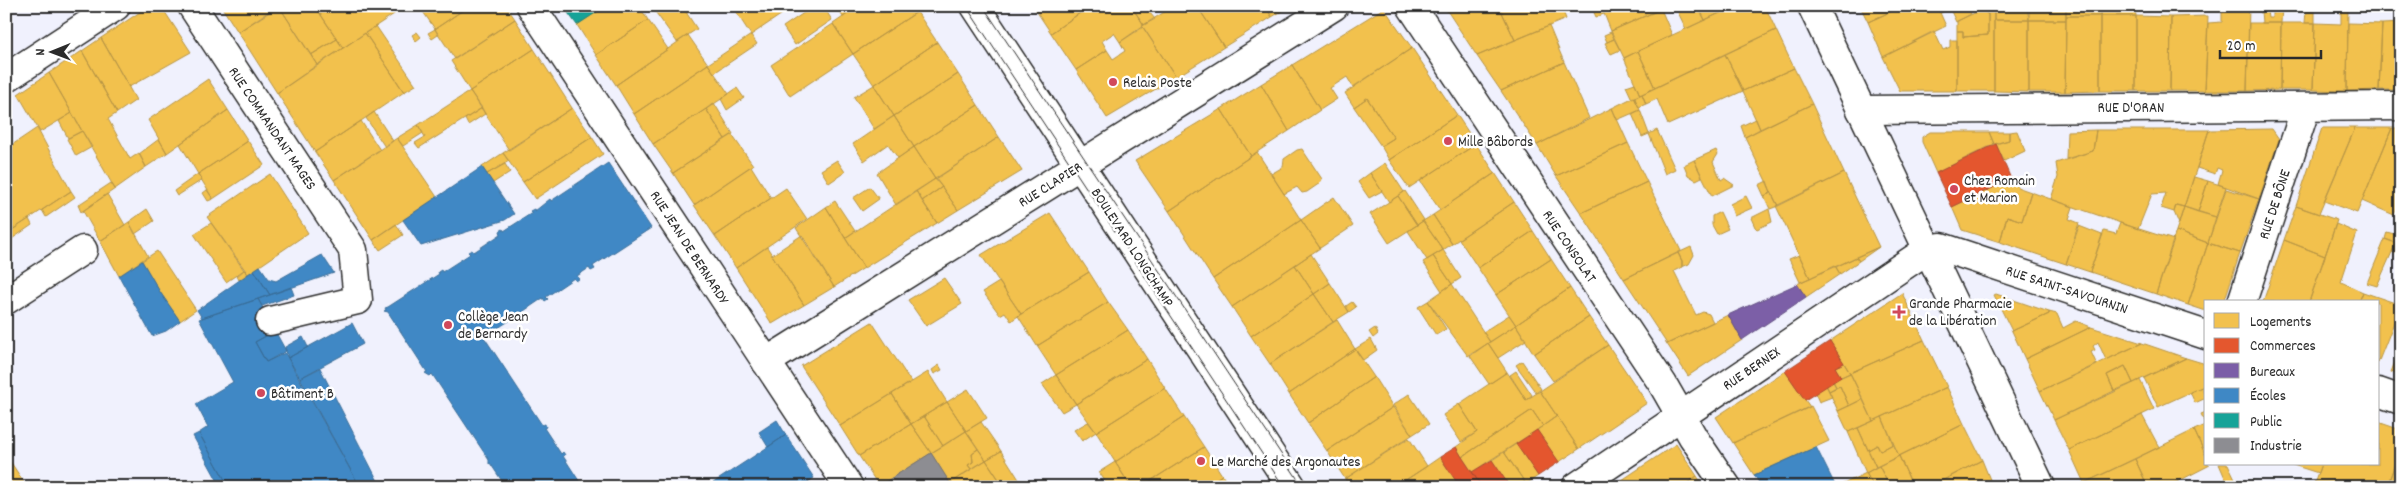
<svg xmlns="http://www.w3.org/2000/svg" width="2407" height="493" viewBox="0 0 2407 493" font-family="Dekko,sans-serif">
<rect width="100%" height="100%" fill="#f0f1fd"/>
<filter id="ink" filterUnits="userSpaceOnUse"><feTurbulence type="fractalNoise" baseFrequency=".02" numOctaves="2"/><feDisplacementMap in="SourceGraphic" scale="10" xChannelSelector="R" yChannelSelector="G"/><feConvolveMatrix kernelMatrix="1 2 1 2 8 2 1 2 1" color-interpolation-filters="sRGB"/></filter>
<g filter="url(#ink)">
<path fill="#f2c14e" stroke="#b69444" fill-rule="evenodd" d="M149,6H161L191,52L129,87L101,38Z
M221,6H277L238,32Z
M279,6L317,65L277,93L238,32Z
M279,6H315L337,39L311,55Z
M315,6H394L397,12L343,48Z
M394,6H406L397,12Z
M419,6H469L435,29Z
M469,6H506L515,19L455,59L435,29Z
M606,6H639L648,20L596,55L577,25Z
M651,6H682L697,29L677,42Z
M682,6H689L691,10L687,13Z
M732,6H794L751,35Z
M814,6H823L832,20L795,45L783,27Z
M836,6H859L843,17Z
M859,6H913L917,12L853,54L833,24Z
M1033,6H1090L1051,33Z
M1090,6H1131L1144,25L1120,42L1114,33L1102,41L1107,50L1076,70L1051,33Z
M1131,6H1144L1155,19L1144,25Z
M1174,6H1197L1224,47L1176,77L1142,26Z
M1197,6H1265L1272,17L1224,47Z
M1265,6H1290L1272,17Z
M1444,6H1499L1515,40L1477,56Z
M1499,6H1561L1566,19L1515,40Z
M1601,6L1604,14L1596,17L1592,8Z
M1601,6H1668L1611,31Z
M1675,6H1698L1705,20L1686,29Z
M1698,6H1735L1705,20Z
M1735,6H1765L1776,30L1655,88L1638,51Z
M1860,6H1903L1868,22Z
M1903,6H1937L1946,26L1883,57L1868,22Z
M1937,6H1956L1940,13Z
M1956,6H1968L1971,14L1956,22L1950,9Z
M1988,6H1994V91H1957V31H1963V37L1988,35V14L1981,10Z
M1994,6H2027L2029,20H1994Z
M2036,6H2066V20H2029V10H2036Z
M2066,6H2100V16H2066Z
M2241,6H2249L2247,91H2205L2208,23L2222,22V8L2241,9Z
M2249,6H2282L2281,23H2262L2261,11L2249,10ZM2267,11H2272V18H2268Z
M2341,6H2348L2347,91L2313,90L2315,23L2341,24Z
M1384,8L1412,48L1353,87L1347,77L1330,88L1337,99L1320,110L1292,65Z
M2100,8H2135L2136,16H2100Z
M1661,9L1672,35L1624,58L1611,31Z
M1981,10L1988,14V35L1963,37V31H1957V21Z
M2306,11H2315V23H2305Z
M917,12L937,42L874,85L853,54Z
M2066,16H2100V91L2065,92Z
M2100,16H2136V91H2100Z
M2136,16L2171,17L2170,91H2136Z
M2208,16L2205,91H2170L2171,17Z
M515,19L534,49L470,91L451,61Z
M648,20L668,49L616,85L596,55Z
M1994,20H2029V92L1994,91Z
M2029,20H2066L2065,92H2029Z
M2249,23H2281L2280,90L2247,91Z
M2281,23H2315L2313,90H2280Z
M2348,23L2382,24L2379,90L2347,91Z
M2401,23V90H2379L2382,24Z
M833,24L853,54L790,96L771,65Z
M376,26L416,85L404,92L365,33Z
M1549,26L1564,62L1501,91L1477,56Z
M1143,27L1176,77L1107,118L1076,70L1107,50L1113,59L1125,51L1120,42Z
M435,29L438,35L432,39L428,33Z
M1776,30L1794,68L1743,91L1725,54Z
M1934,31L1943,50L1950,47V40H1957V91H1900L1883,57Z
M417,32L421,37L416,41L412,35Z
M1611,32L1614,39L1607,42L1604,35Z
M365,33L404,92L315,152L277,93Z
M688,35L708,64L634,114L616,85Z
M751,35L757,44L714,73L708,64Z
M101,38L136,100L117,113L82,51Z
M337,39L343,48L317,65L311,55Z
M1614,39L1620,50L1611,54L1605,43Z
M937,42L958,74L894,116L874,85Z
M1412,48L1457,115L1389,160L1381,146L1394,138L1367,98L1354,107L1345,93Z
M534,49L572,108L509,150L470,91Z
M82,51L117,113L108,119L130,159L139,153L146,167L115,189L49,73Z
M1638,51L1655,88L1640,95L1624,58Z
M1725,54L1743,91L1668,125L1657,99L1646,104L1642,94Z
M1564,62L1589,118L1537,145L1501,91Z
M708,64L729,94L653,144L634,114Z
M1292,65L1320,110L1289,131L1261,84Z
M1794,68L1812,104L1760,129L1743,91Z
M49,73L72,113L40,132L18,94Z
M958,74L978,105L914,147L894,116Z
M208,79L228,110L167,153L148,120Z
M1635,83L1640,95L1632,99L1626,86Z
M1261,84L1289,131L1251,156L1221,109Z
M874,85L894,116L874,129L854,97Z
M737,88L744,98L727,110L721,99Z
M470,91L482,108L419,148L415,143L425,137L418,125Z
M1642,94L1646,104L1639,107L1634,97Z
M1634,97L1640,110L1617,120L1612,108Z
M1367,98L1394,138L1381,146L1354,107Z
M714,103L733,134L725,139L706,109Z
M1812,104L1844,173L1778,206L1745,137Z
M978,105L999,137L935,179L914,147Z
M482,108L485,114L468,125L465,119Z
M572,108L592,137L523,182L503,153Z
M1612,108L1628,143L1556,176L1537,145Z
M706,109L725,139L673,173L653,144Z
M1221,109L1251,156L1169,211L1135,161Z
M228,110L248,141L198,174L180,144Z
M1640,110L1649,134L1642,137L1632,114Z
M374,112L393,141L385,147L366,118Z
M72,113L82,131L68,138L59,121Z
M1457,115L1476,144L1409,188L1389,160Z
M894,116L914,147L898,158L888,144L864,161L853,144Z
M1756,119L1760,129L1745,137L1741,126Z
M361,121L380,150L334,180L315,152Z
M418,125L423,133L403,146L397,138Z
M37,128L71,191L6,234V149Z
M2322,128H2355L2319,214L2296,206Z
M2355,128H2392L2357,213L2324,201Z
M2392,128H2401V199L2394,215L2362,201Z
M2272,129L2279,139L2259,199L2218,184L2222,170L2217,168L2215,174L2197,168L2209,130Z
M1657,130L1675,169L1665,174L1649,134Z
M2096,130H2209L2184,207L2176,205L2174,212L2161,208L2166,193L2152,194L2138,229L2051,199L2058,177L2056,163L2093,151Z
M2096,130L2093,151L2066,159L2067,131Z
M82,131L92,147L76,156L67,139Z
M2017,131L2025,151L2004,161L1996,144L2009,140V132Z
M1930,132H1989L1994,144L1936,173L1922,142V137Z
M1989,132H2009V140L1994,144Z
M732,135L753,165L694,205L673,173Z
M592,137L603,154L535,199L523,182Z
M999,137L1022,171L958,210L936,179Z
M397,138L437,197L373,240L334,180Z
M159,139L167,153L146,167L139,154Z
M248,141L264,165L213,199L198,174Z
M1628,143L1647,182L1581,213L1556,176Z
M1476,144L1495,173L1440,210L1420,181Z
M914,147L935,179L896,205L877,173Z
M1302,149L1322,179L1320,183L1307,192L1302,193L1297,187L1284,194L1271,174L1283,167L1284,159L1297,150Z
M1716,150L1718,154L1713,162L1721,180L1724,178L1734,185L1712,196L1694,160Z
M1257,152L1301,220L1213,279L1169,211Z
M503,153L509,161L487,174L482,167Z
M837,160L845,172L829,183L821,170Z
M1694,160L1702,177L1696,180L1688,175L1684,165Z
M1385,163L1404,192L1389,202L1370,173Z
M505,164L510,172L493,183L487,174Z
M751,166L771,198L715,236L694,205Z
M1370,173L1382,191L1369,198L1358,182Z
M1495,173L1514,202L1452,244L1433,215Z
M1844,173L1879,247L1810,278L1776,206Z
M198,174L202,180L177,196L174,191Z
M270,174L308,233L248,274L207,217Z
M2194,177L2208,181L2198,212L2184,207Z
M2014,178L2017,187L2031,192L2022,221L2007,216L2000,242L1962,230L1952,207Z
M935,179L942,187L922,201L916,191Z
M1767,181L1771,193L1764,196L1759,185Z
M2208,181L2226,187L2216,217L2198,212Z
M1647,182L1681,251L1624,279L1581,213Z
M111,183L115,189L81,212L78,205Z
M870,187L879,199L862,211L853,198Z
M942,187L958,210L937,223L922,201Z
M786,188L807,219L736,268L715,236Z
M2226,189L2259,199L2240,253L2208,243Z
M207,190L213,199L208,201L203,193Z
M71,191L75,197L46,217L42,210Z
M916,191L937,223L864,268L845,238Z
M1405,191L1424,220L1417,225L1398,196Z
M2031,192L2073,207L2069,219L2079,223L2066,264L2000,242L2007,216L2022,221Z
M1771,193L1778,206L1770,209L1764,196Z
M107,194L125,225L100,241L83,211Z
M1398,196L1417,225L1389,243L1370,214Z
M1746,196L1752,208L1734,216L1730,204Z
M1334,197L1353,226L1320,248L1301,220Z
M835,201L855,231L845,238L826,207Z
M1514,202L1533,231L1478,268L1459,239Z
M2176,205L2184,207L2179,224L2174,212Z
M2296,206L2337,220L2325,256L2284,240Z
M826,207L864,268L834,287L796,228Z
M2184,207L2216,217L2208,243L2176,231Z
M147,209L154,221L135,234L129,222Z
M1769,209L1772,222L1757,229L1755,227L1751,218Z
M1720,212L1728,229L1717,234L1712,225V216Z
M1050,213L1089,272L1021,314L981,255Z
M1433,215L1452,244L1443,250L1423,221Z
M29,219L32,225L6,243V234Z
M1301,220L1320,248L1232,307L1213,279Z
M1423,221L1443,250L1427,260L1408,231Z
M129,222L148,256L119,276L100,241Z
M211,223L244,270L226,282L194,234Z
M2120,223L2174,240L2156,294L2090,272L2104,231L2116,234Z
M396,224L403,235L380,250L373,240Z
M2336,224L2357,233L2341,282L2363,292L2359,302H2309Z
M2079,226L2102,235L2090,272L2066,264Z
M1533,231L1551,259L1496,295L1478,268Z
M2176,231L2208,243L2188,305L2156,294Z
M2387,232L2401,236V245L2385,239Z
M802,235L834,287L804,305L772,255Z
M2385,239L2396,243L2377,286L2367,283Z
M2284,240L2325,256L2309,302H2263Z
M2208,243L2240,253L2224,302H2206V311L2188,305Z
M2396,243L2401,245V255L2392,252Z
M767,247L804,305L772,324L736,268Z
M1691,247L1694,255L1689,264L1682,267V261L1678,253Z
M1879,247L1859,261L1856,257Z
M1443,250L1461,278L1452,284L1433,256Z
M157,251L196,310L180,321L160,292L142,261Z
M1678,253L1682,261V267L1674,271L1696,315L1703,312L1709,314L1713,322L1667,344L1624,279Z
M1311,254L1330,283L1314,294L1295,265Z
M1799,255L1810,278L1800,282L1789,259Z
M1433,256L1452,284L1442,291L1423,262Z
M1856,257L1859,261L1840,274L1836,267Z
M1551,259L1570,288L1516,325L1496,295Z
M1295,265L1314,294L1251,336L1232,307Z
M1835,266L1840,274L1806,297L1797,284Z
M244,270L248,274L239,280L237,276Z
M1089,272L1108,302L1037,346L1018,316Z
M944,278L962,304L926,326L908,300Z
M999,282L1021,314L1011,321L1005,312L1000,315L983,292Z
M1330,283L1349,312L1333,322L1314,294Z
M1452,284L1490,342L1468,356L1428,301Z
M1570,288L1589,317L1534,354L1516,325Z
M2363,292L2401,305L2378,363V302H2359Z
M1902,293L1924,340L1850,373L1830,341Z
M1314,294L1333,322L1270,364L1251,336Z
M1996,294L2049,312V314L2012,331L1994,295Z
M1428,301L1446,329L1436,335L1418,307Z
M1108,302L1128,330L1056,375L1037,346Z
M1352,302L1356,307L1349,312L1346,306Z
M2049,312L2057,314L2063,328L2076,321L2091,327L2025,359L2012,331L2049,314Z
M1509,315L1516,325L1490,342L1483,332Z
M1728,315L1742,340L1688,376L1667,344Z
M1589,317L1608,345L1553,381L1534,354Z
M1337,320L1355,349L1289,394L1270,364Z
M872,322L911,382L840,426L801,366Z
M1516,325L1526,340L1498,358L1488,343Z
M2091,327L2142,343L2106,360L2098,342L2093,346L2095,350L2091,352L2097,365L2040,391L2025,359Z
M1375,328L1378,334L1373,338L1369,332Z
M1128,330L1147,359L1076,404L1056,375Z
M1371,339L1377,350L1363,360L1355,349Z
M1924,340L1947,387L1873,421L1850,373Z
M1488,343L1507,372L1489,384L1470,356Z
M2142,343L2186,358L2133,383L2125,366L2107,375L2114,391L2054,420L2040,391Z
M1608,345L1647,403L1579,449L1540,391Z
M2401,347V376L2391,372Z
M1355,349L1374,377L1308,423L1289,394Z
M2186,358L2206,364V385L2158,407L2144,378Z
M1147,359L1165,388L1096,432L1076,404Z
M1522,361L1541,389L1536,393L1516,365Z
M1844,363L1850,373L1841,377L1835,367Z
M939,365L942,370L934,374L932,370Z
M2125,366L2133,383L2114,391L2107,375Z
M1516,371L1532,395L1526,400L1510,375Z
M1785,371L1810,407L1733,443L1716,417Z
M928,372L947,402L911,424L892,394Z
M1507,372L1526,400L1540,391L1557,416L1543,426L1532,410L1462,457L1456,447L1477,432L1459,404Z
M1850,373L1863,399L1849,406L1840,386L1836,387L1833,381Z
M1056,375L1076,404L1062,412L1042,384Z
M1374,377L1393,407L1327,451L1308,423Z
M2140,380L2154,409L2069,450L2054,420Z
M1833,381L1836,387L1829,391L1826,385Z
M1826,385L1832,397L1819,402L1815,393Z
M1840,386L1849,406L1838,411L1829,391Z
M1947,387L1964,424L1899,456L1882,417Z
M2202,387L2206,398L2195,403L2190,392Z
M1165,388L1184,417L1115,462L1096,432Z
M968,389L987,418L966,431L947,402Z
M892,394L911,424L859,456L840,426Z
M1409,394L1429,424L1412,435L1393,405Z
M1863,399L1873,421L1848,432L1838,411Z
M947,402L966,431L943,446L924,416Z
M1459,404L1477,432L1461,442L1443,415Z
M1811,406L1829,441L1754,475L1733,443Z
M1393,407L1412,435L1345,479L1327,451Z
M1532,410L1543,426L1472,472L1462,457Z
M2206,412V424L2201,414Z
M2142,415L2159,447L2084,483L2069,450Z
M924,416L943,446L931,453L911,424Z
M1557,416L1579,449L1559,462L1537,430Z
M1184,417L1204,447L1141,487H1131L1115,462Z
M1882,417L1893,444L1880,451L1877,445L1868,450L1858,428Z
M981,422L1001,451L986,460L966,431Z
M1088,422L1096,432L1082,441L1074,430Z
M2378,422L2401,430V446L2387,487H2325L2314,483L2321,464H2378Z
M911,424L931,453L879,486L859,456Z
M1964,424L1982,460L1930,487H1913L1899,456Z
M2206,425V456L2194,430Z
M1858,428L1876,467L1866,473L1848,432Z
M2194,430L2206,456V464L2210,465L2167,487H2148L2135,459Z
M966,431L978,449L972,453L973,462L968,465L971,469L950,483L931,453Z
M1409,438L1427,466L1395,487H1350L1345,479Z
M1516,444L1538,476L1526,484L1504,452Z
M1676,444L1697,476L1682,487H1622L1619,482Z
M1893,444L1899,456L1876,467L1868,450L1877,445L1880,451Z
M2401,446V487H2387Z
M1204,447L1222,475L1204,487H1141Z
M978,449L986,460L971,469L968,465L973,462L972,453Z
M1001,451L1020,481L1010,487H1004L986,460Z
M1504,452L1526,484L1522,487H1510L1492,460Z
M6,455L27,487H6Z
M1899,456L1913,487H1890L1879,466Z
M1440,457L1460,487H1395L1427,466Z
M2135,459L2148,487H2086L2084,483Z
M986,460L1004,487H952L950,483Z
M1982,460L1993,487H1930Z
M1115,462L1131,487H1109L1099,472Z
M2219,464H2228L2239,487H2229Z
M2290,464H2321L2318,473Z
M1879,466L1890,487H1874L1866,473Z
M1866,473L1874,487H1837Z
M1222,475L1230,487H1204Z
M1697,476L1704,487H1682Z"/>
<path fill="#e4572e" stroke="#ac4a2d" d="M1996,144L2011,179L1952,207L1936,173Z
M1830,341L1844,363L1835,367L1841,377L1805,400L1785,371Z
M1537,430L1559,462L1538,476L1516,444Z
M1456,447L1462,457L1482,487H1460L1440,457Z
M1492,460L1510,487H1482L1472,472Z
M1619,482L1622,487H1611L1612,486Z"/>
<path fill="#7b5ea7" stroke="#634f82" d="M1797,284L1806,297L1742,340L1728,315Z"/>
<path fill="#3f88c5" stroke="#396c97" d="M608,163L651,228L593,266L595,269L591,271L589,268L577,276L579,279L576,281L574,278L546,297L548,299L545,301L543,298L515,317L517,319L514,321L512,319L484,337L542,425L545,424L546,427L544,428L561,454L563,452L565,455L563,456L583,487H506L490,463L489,464V460L432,374L430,376L425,373L427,372L388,312L384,311L386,310L385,308L388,307L439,274L438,272L441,270L442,272L470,254L468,252L472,250L474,252L501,234L500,231L503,229L504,231L532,213L530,211L534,209L535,211L550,199L551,201Z
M482,167L514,214L505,220L421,246L403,220Z
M322,255L334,273L270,295L254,270L260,266L269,279L276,281Z
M142,261L160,292L180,321L166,331L152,336L119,276Z
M254,270L270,295L202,318L197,310Z
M291,287L294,295L262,306L258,299Z
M258,299L275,331L255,342L266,362L285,353L360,487H229L199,433L208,427L196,404L233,382L199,319Z
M352,323L363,344L300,378L288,358Z
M275,331L286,351L266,362L255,342Z
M303,337L308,347L288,358L285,347Z
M320,368L381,487H360L300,378Z
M777,420L786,435L768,447L759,432Z
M199,433L229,487H221L193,436Z
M786,435L814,478L800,487H707Z
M1816,447L1836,487H1762L1754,475Z"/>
<path fill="#17a398" stroke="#1d7f77" d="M563,6H606L577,25Z"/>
<path fill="#8d8d92" stroke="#707073" d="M931,453L950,483L944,487L879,486Z"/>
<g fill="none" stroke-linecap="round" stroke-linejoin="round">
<defs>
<path id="minor" d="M192,6L353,250L358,300L270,321
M531,6L849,487
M975,6L1292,487
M1411,6L1662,383L1693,437L1727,487
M6,78L116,6
M1861,110L2401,106
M1927,250L1941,247L2206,335
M6,300L83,250
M2242,302L2306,107
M766,362L1334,6
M2378,392L2401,400"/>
<path id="major" d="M1812,6L2041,487
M1576,487L1927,250"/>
</defs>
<use href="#minor" stroke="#2b2b2b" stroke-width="31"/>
<use href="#major" stroke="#2b2b2b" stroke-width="31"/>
<use href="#minor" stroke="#fff" stroke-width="28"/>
<use href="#major" stroke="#fff" stroke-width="28"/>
<path stroke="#2b2b2b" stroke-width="1" d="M966,6L1284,487
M983,6L1303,487"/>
</g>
</g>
<g fill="#d1495b" stroke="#fff" stroke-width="2">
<circle cx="1113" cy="82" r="5"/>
<circle cx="1448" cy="141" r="5"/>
<circle cx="1954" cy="189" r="5"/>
<path d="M1896.5 304.5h5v5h5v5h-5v5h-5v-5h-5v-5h5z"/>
<circle cx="448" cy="325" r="5"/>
<circle cx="261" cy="393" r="5"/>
<circle cx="1201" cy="461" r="5"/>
</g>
<g text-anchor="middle" stroke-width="5" stroke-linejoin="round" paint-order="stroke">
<g font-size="15" fill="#2b2b2b" stroke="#fff" text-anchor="start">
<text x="1123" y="87">Relais Poste</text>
<text x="1458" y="146">Mille Bâbords</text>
<text x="1964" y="185">Chez Romain<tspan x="1964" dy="17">et Marion</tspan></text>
<text x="1909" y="308">Grande Pharmacie<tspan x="1909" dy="17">de la Libération</tspan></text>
<text x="458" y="321">Collège Jean<tspan x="458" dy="17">de Bernardy</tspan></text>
<text x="271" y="398">Bâtiment B</text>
<text x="1211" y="466">Le Marché des Argonautes</text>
</g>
<g font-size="15" fill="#2b2b2b" stroke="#fff">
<text x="2131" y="112">RUE D'ORAN</text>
<text transform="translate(273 128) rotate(56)" y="5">RUE COMMANDANT MAGES</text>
<text transform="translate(1050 184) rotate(-32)" y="5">RUE CLAPIER</text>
<text transform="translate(2274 204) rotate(-72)" y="5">RUE DE BÔNE</text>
<text transform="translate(1570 246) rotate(56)" y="5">RUE CONSOLAT</text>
<text transform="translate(690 247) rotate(57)" y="5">RUE JEAN DE BERNARDY</text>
<text transform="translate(1133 247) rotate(57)" y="5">BOULEVARD LONGCHAMP</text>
<text transform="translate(2067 289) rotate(18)" y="5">RUE SAINT-SAVOURNIN</text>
<text transform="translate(1751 368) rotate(-34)" y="5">RUE BERNEX</text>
</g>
</g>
<rect width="2407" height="493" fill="none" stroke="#fff" stroke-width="25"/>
<rect x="12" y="12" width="2382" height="468" fill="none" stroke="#2b2b2b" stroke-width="2" filter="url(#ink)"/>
<rect x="2204" y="300" width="175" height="165" fill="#ffffff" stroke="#aaaaaa"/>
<rect x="2214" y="313" width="25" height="15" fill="#f2c14e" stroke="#aaaaaa"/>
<text x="2250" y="326" font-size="15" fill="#2b2b2b">Logements</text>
<rect x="2214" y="338" width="25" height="15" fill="#e4572e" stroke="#aaaaaa"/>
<text x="2250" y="350" font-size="15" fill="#2b2b2b">Commerces</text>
<rect x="2214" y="363" width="25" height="15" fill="#7b5ea7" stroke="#aaaaaa"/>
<text x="2250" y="376" font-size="15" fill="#2b2b2b">Bureaux</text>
<rect x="2214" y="388" width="25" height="15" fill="#3f88c5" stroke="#aaaaaa"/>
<text x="2250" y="400" font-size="15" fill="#2b2b2b">Écoles</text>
<rect x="2214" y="413" width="25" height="15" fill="#17a398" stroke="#aaaaaa"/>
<text x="2250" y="426" font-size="15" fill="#2b2b2b">Public</text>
<rect x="2214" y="438" width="25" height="15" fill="#8d8d92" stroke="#aaaaaa"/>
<text x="2250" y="450" font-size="15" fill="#2b2b2b">Industrie</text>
<g transform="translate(52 52) rotate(269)" stroke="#ffffff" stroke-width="4" paint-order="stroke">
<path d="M0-4L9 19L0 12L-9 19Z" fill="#2b2b2b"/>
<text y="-8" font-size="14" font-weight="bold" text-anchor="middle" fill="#2b2b2b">N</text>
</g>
<path d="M2220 50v8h101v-8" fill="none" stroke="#2b2b2b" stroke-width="2.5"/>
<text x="2227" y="50" font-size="15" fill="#2b2b2b" stroke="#ffffff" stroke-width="4" paint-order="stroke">20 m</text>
</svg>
